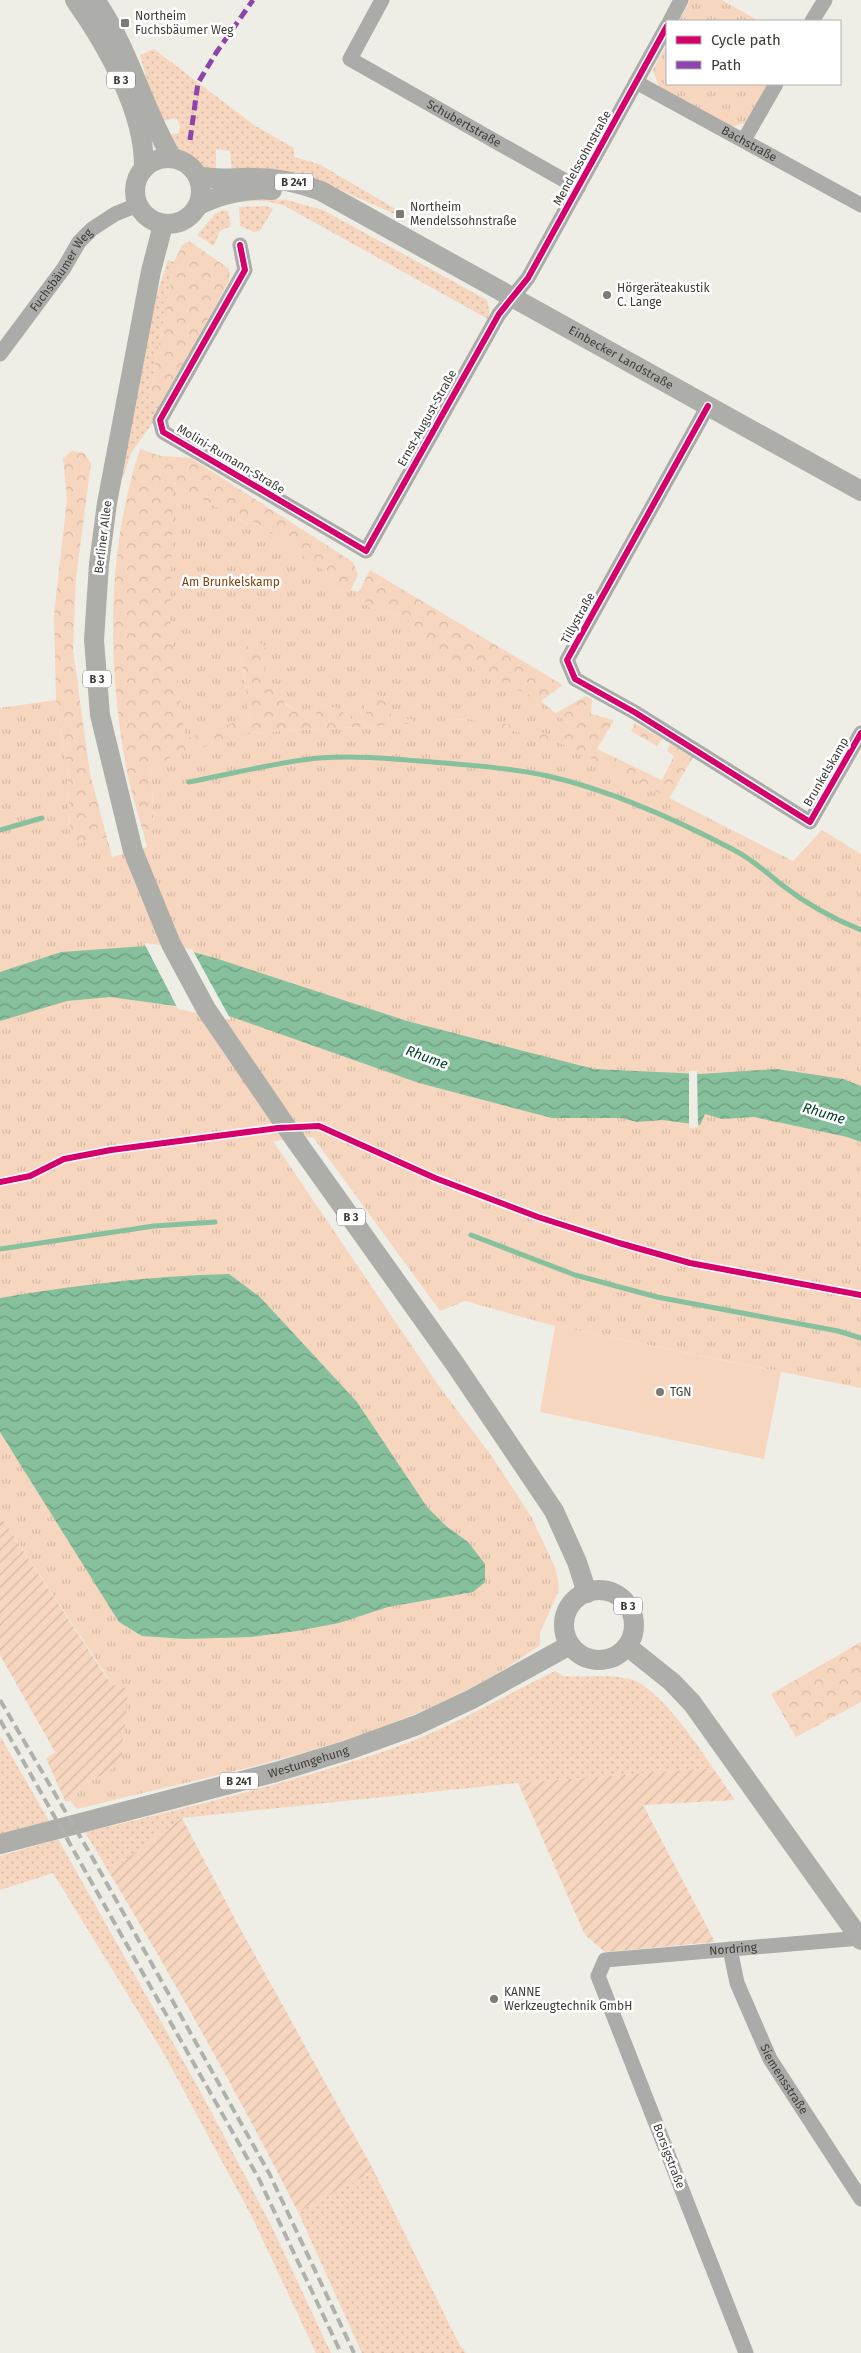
<svg xmlns="http://www.w3.org/2000/svg" width="861" height="2353" viewBox="0 0 861 2353" font-family="'Fira Sans',sans-serif">
<defs>
<pattern id="grass-dots" width="8" height="8" patternUnits="userSpaceOnUse" patternTransform="scale(1.25)"><rect width="8" height="8" fill="#f7d6bf"/><path d="M2 2h.1M6 6h.1" fill="none" stroke="#d5b9a5" stroke-width="1.8" stroke-linecap="round"/></pattern>
<pattern id="forest-crowns" width="20" height="18" patternUnits="userSpaceOnUse" patternTransform="scale(1.25)"><rect width="20" height="18" fill="#f7d6bf"/><path d="M2 6a3 3 0 1 1 6 0M12 15a3 3 0 1 1 6 0" fill="none" stroke="#d5b9a5"/></pattern>
<pattern id="park-tufts" width="24" height="20" patternUnits="userSpaceOnUse" patternTransform="scale(1.25)"><rect width="24" height="20" fill="#f7d6bf"/><path d="M3 7l-1-3M5 7V3M7 7l1-3M15 17l-1-3M17 17v-4M19 17l1-3" fill="none" stroke="#d5b9a5"/></pattern>
<pattern id="garden-furrows" width="10" height="10" patternUnits="userSpaceOnUse" patternTransform="scale(1.25)"><rect width="10" height="10" fill="#f7d6bf"/><path d="M-1 1l2-2M0 10L10 0M9 11l2-2" fill="none" stroke="#d5b9a5"/></pattern>
<pattern id="water-waves" width="16" height="10" patternUnits="userSpaceOnUse" patternTransform="scale(1.25)"><rect width="16" height="10" fill="#86c09c"/><path d="M0 5q4-4 8 0t8 0" fill="none" stroke="#6f9d80"/></pattern>
</defs>
<rect width="100%" height="100%" fill="#eeeee6"/>
<path fill="url(#grass-dots)" d="M154,49L254,125L294,148V157L319,164L399,211L397,215L327,184L232,173L230,151L216,149V172C196,166 180,151 165,136L179,133L180,126L176,118L159,122L140,55Z
M258,198L287,200L323,210L487,300L490,314L488,319L283,205L265,201L234,202Z
M266,206L273,209L260,231L254,232L240,226L239,207Z
M223,210L228,211L231,226L220,231L214,246L197,235L215,214Z
M168,260L174,262L149,400L162,404L155,420L131,453L123,477H120L153,306Z
M555,1671L563,1676C585,1678 608,1674 629,1679C656,1684 698,1745 713,1768L518,1783L182,1818L109,1872L85,1832C186,1808 289,1783 388,1750C444,1731 502,1697 555,1671Z
M0,1736L49,1821L0,1834Z
M58,1839L204,2098L271,2225L331,2353H316L252,2217L164,2054L53,1873L0,1890V1856Z
M374,2171L459,2344L466,2353H362L298,2212Z"/>
<path fill="url(#forest-crowns)" d="M189,241L225,266L229,269L230,279L162,404L149,400L174,262L182,245Z
M140,449L161,456L191,458L353,562L358,574L351,590L337,591L326,572L254,522L247,524L173,483L249,718L241,651L254,637L271,653L285,705L302,713L314,722L318,705L338,708L351,719L366,715L364,706L366,694L390,697L413,719V724L248,733L151,768L154,829L143,831C137,811 131,792 127,772C107,667 106,551 140,449Z
M72,451L84,453L91,463L76,578L73,650L90,774L107,838L62,848V844L70,832L67,769L56,700L54,614L67,499L63,458Z
M370,570L563,685L541,701L444,656L404,616L368,607L359,592Z
M586,696L592,699L591,714L614,720L597,749L662,780L674,756L667,751L670,744L693,757L669,799L628,777L468,719L450,720L448,713L569,724L554,714Z
M635,723L663,739L657,746L631,731Z
M861,1642V1702L796,1737L771,1694Z"/>
<path fill="url(#park-tufts)" d="M690,0H722L759,21H679Z
M667,44V84H768L746,123L731,127L659,87L653,70Z
M173,483L247,524L254,522L326,572L337,591L351,590L359,592L368,607L404,616L445,656L541,701L569,725L561,737L481,718L449,713L450,720L468,719L565,745L793,861L822,830L861,854V1388L555,1326L465,1301L440,1311L313,1137L273,1141L439,1386L493,1458L532,1518L554,1565L558,1579L559,1590L540,1633V1645C405,1743 235,1769 77,1809L70,1801L88,1782L110,1771L124,1741V1729L113,1685L0,1515V708L56,700L67,769L70,832L62,844V847L107,838L112,857L147,847L143,831L154,828L151,768L169,758L248,733L413,724L412,719L391,720L390,697L367,694L364,706L366,715L351,719L338,708L318,705L314,722L307,723L302,713C277,702 273,689 263,665L271,653L254,637L241,651L249,718L185,739L170,619Z"/>
<path fill="url(#garden-furrows)" d="M0,1515L105,1675L113,1685L128,1689L122,1757L110,1771L88,1782L70,1801H65L46,1758L55,1752L0,1655Z
M713,1768L735,1800L643,1805L715,1942L605,1952L585,1935L518,1783Z
M182,1818L236,1921L374,2171L298,2212C239,2096 176,1984 109,1872Z"/>
<path fill="#f7d6bf" d="M555,1326L781,1372L764,1459L540,1412Z"/>
<path fill="url(#water-waves)" d="M146,946L193,952L218,959L407,1021L594,1069L700,1074L777,1069L843,1079L861,1086V1142L847,1137L754,1117L722,1119L705,1114L700,1125L662,1120L637,1122L621,1118H552L419,1083L229,1016L176,1006L110,997L67,1001L0,1021V972L61,952Z
M229,1274L260,1297L357,1402L427,1507L446,1526L468,1542L485,1564V1582L473,1592L388,1607L339,1623L297,1631L251,1637L185,1639L142,1636L119,1622L0,1432V1298C76,1285 151,1276 229,1274Z"/>
<path fill="#eeeee6" d="M144,943L192,949L231,1020L178,1009Z
M689,1071H697L698,1127L689,1128Z"/>
<g fill="none" stroke-linecap="round" stroke-linejoin="round">
<path stroke="#86c09c" stroke-width="5" d="M189,782C232,774 276,762 319,758C356,755 395,759 432,762C471,765 510,768 548,776C613,791 675,819 734,850C752,859 767,873 782,885C805,903 834,919 861,930
M0,830L42,818
M471,1235L575,1275L657,1297L838,1331L861,1338
M0,1249L154,1226L215,1222"/>
<g stroke="#abaca9" stroke-width="15">
<path id="s1" d="M382,0L350,59L578,188"/>
<path d="M670,21L681,0"/>
<path d="M812,21L825,0"/>
<path id="s2" d="M636,82L861,205"/>
<path d="M744,140L776,84"/>
<path d="M240,245L245,270L160,420L163,432L366,551L499,314L528,278L667,26"/>
<path id="s3" d="M0,354L64,268L79,242L92,229L115,214L137,205"/>
<path d="M708,406L567,660L575,679L636,713L810,822L861,733"/>
<path id="s4" d="M730,1949L737,1983L770,2059L861,2199"/>
<path id="s5" d="M746,2353L598,1976L605,1960L861,1938"/>
</g>
<g stroke="#adaeaa" stroke-width="20">
<path d="M75,0C107,45 145,112 144,168"/>
<path d="M95,0C130,50 142,107 172,158"/>
<circle cx="168" cy="191" r="33"/>
<path id="s6" d="M198,176C218,181 236,177 256,178C280,178 300,183 321,191L861,491"/>
<path d="M199,205C220,194 248,188 272,190"/>
<path d="M163,225L151,271L107,503L99,564L94,640L100,715L133,851L171,944L206,1009L294,1138L455,1364L554,1511L577,1562L587,1593"/>
<circle cx="599" cy="1625" r="35"/>
<path d="M627,1646L672,1682L692,1703L861,1940"/>
<path id="s7" d="M0,1844L276,1772L348,1750L417,1725L472,1699L570,1645"/>
</g>
<path stroke="#b0b1ac" stroke-width="4" stroke-dasharray="10 5" stroke-linecap="butt" d="M0,1700L92,1857L270,2175L354,2353
M0,1720L259,2179L341,2353"/>
<path stroke="#8e44ad" stroke-width="5" stroke-dasharray="10 5" stroke-linecap="butt" d="M190,140L198,83L216,53L253,0"/>
<defs>
<path id="cycleway" d="M240,245L245,270L160,420L163,432L366,551L499,314L528,278L667,26
M708,406L567,660L575,679L636,713L810,822L861,733
M0,1182L30,1176L64,1159L111,1150L278,1128L319,1126L435,1178L538,1217L619,1243L690,1263L861,1295"/>
</defs>
<use href="#cycleway" stroke="#fff" stroke-width="9"/>
<use href="#cycleway" stroke="#d6006c" stroke-width="6"/>
</g>
<g fill="#7c7b75" stroke="#fff" stroke-width="2">
<rect x="120" y="18" width="10" height="10" rx="2.5"/>
<rect x="395" y="209" width="10" height="10" rx="2.5"/>
<circle cx="607" cy="295" r="5"/>
<circle cx="660" cy="1392" r="5"/>
<circle cx="494" cy="1999" r="5"/>
</g>
<g text-anchor="middle" stroke-width="5" stroke-linejoin="round" paint-order="stroke">
<g fill="#fff" stroke="#787774" stroke-width="1">
<rect x="107" y="71.5" width="28" height="17" rx="4"/>
<rect x="275" y="173.5" width="38" height="17" rx="4"/>
<rect x="83" y="670.5" width="28" height="17" rx="4"/>
<rect x="337" y="1208.5" width="28" height="17" rx="4"/>
<rect x="614" y="1597.5" width="28" height="17" rx="4"/>
<rect x="220" y="1772.5" width="38" height="17" rx="4"/>
</g>
<g font-size="11" font-weight="bold" fill="#3e3d38">
<text x="121" y="84">B 3</text>
<text x="294" y="186">B 241</text>
<text x="97" y="683">B 3</text>
<text x="351" y="1221">B 3</text>
<text x="628" y="1610">B 3</text>
<text x="239" y="1785">B 241</text>
</g>
<g font-size="12" fill="#3e3d38" stroke="#fff" text-anchor="start">
<text x="135" y="20">Northeim<tspan x="135" dy="14">Fuchsbäumer Weg</tspan></text>
<text x="410" y="211">Northeim<tspan x="410" dy="14">Mendelssohnstraße</tspan></text>
<text x="617" y="292">Hörgeräteakustik<tspan x="617" dy="14">C. Lange</tspan></text>
<text x="670" y="1396">TGN</text>
<text x="504" y="1996">KANNE<tspan x="504" dy="14">Werkzeugtechnik GmbH</tspan></text>
</g>
<g font-size="12" fill="#3e3d38" stroke="#fff">
<text dy="4" stroke="none"><textPath href="#s1" startOffset="198">Schubertstraße</textPath></text>
<text dy="4" stroke="none"><textPath href="#s2" startOffset="129">Bachstraße</textPath></text>
<text transform="translate(582 158) rotate(-61)" y="4">Mendelssohnstraße</text>
<text dy="4" stroke="none"><textPath href="#s3" startOffset="104">Fuchsbäumer Weg</textPath></text>
<text dy="4" stroke="none"><textPath href="#s6" startOffset="468">Einbecker Landstraße</textPath></text>
<text transform="translate(427 418) rotate(-61)" y="4">Ernst-August-Straße</text>
<text transform="translate(231 459) rotate(31)" y="4">Molini-Rumann-Straße</text>
<text transform="translate(103 537) rotate(-83)" y="4">Berliner Allee</text>
<text transform="translate(578 618) rotate(-61)" y="4">Tillystraße</text>
<text transform="translate(826 772) rotate(-60)" y="4">Brunkelskamp</text>
<text dy="4" stroke="none"><textPath href="#s7" startOffset="319">Westumgehung</textPath></text>
<text dy="4" stroke="none"><textPath href="#s5" startOffset="551">Nordring</textPath></text>
<text dy="4" stroke="none"><textPath href="#s4" startOffset="142">Siemensstraße</textPath></text>
<text transform="translate(669 2156) rotate(69)" y="4">Borsigstraße</text>
</g>
<g font-size="12" fill="#844009" stroke="#fff">
<text x="231" y="586">Am Brunkelskamp</text>
</g>
<g font-size="14" font-style="italic" fill="#004425" stroke="#fff">
<text transform="translate(427 1057) rotate(20)" y="5">Rhume</text>
<text transform="translate(824 1113) rotate(17)" y="5">Rhume</text>
</g>
</g>
<rect x="666" y="20" width="175" height="65" fill="#ffffff" stroke="#b2b1af"/>
<rect x="676" y="36" width="25" height="8" fill="#d6006c" stroke="#b2b1af"/>
<text x="711" y="45" font-size="15" fill="#3e3d38">Cycle path</text>
<rect x="676" y="61" width="25" height="8" fill="#8e44ad" stroke="#b2b1af"/>
<text x="711" y="70" font-size="15" fill="#3e3d38">Path</text>
</svg>
